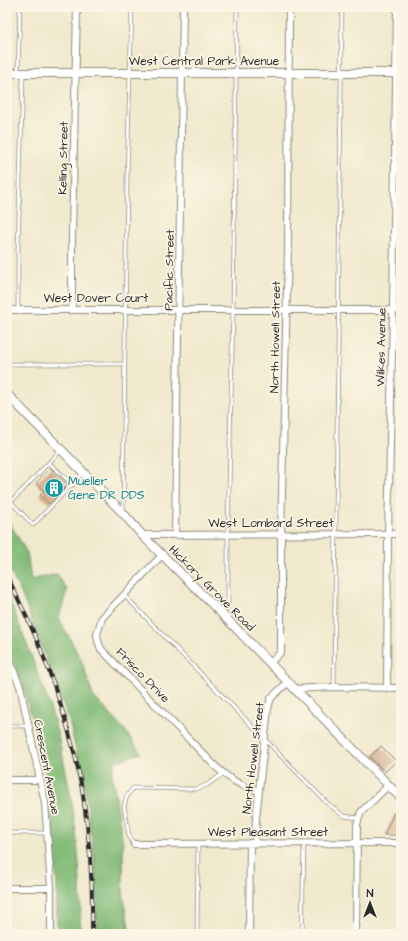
<svg xmlns="http://www.w3.org/2000/svg" width="408" height="941" viewBox="0 0 408 941" font-family="'Architects Daughter',sans-serif">
<rect width="100%" height="100%" fill="#fcf5e5"/>
<filter id="ink" filterUnits="userSpaceOnUse"><feTurbulence type="fractalNoise" baseFrequency=".025" numOctaves="2"/><feDisplacementMap in="SourceGraphic" scale="8" xChannelSelector="R" yChannelSelector="G"/><feConvolveMatrix kernelMatrix="1 2 1 2 8 2 1 2 1" color-interpolation-filters="sRGB"/></filter>
<filter id="wash" filterUnits="userSpaceOnUse"><feTurbulence type="fractalNoise" baseFrequency=".012" numOctaves="4" result="noise"/><feDisplacementMap in="SourceGraphic" scale="16" xChannelSelector="R" yChannelSelector="G"/><feGaussianBlur stdDeviation="0.9" result="paint"/><feColorMatrix in="noise" values="0 0 0 0 0 0 0 0 0 0 0 0 0 0 0 0 0 1.4 0 .05"/><feComposite in="paint" operator="in"/></filter>
<g filter="url(#wash)">
<rect width="100%" height="100%" fill="#f0e9cd"/>
<path fill="#82bb78" stroke="#567352" d="M7,518L27,553L31,580L57,574L67,590L59,618L82,662L93,696L124,729L141,753L115,762L112,773L123,843V892L130,934H98L95,863L85,789L69,720L22,595L7,565Z
M7,594C18,621 29,649 39,677C43,688 48,699 51,711C71,779 84,864 80,934H57V882L50,803L43,757L23,687L7,648Z"/>
<g id="blocks">
<path fill="#d3aa8b" d="M50,468L68,485L49,504L40,495L44,491L36,483Z
M381,746L396,761L385,772L370,757Z
M394,813L401,816V835H384Z"/>
</g>
</g>
<g filter="url(#ink)">
<use href="#blocks" fill-opacity="0" stroke="#8e8a7c" stroke-width="1"/>
<g fill="none" stroke-linecap="round" stroke-linejoin="round">
<defs>
<path id="service" d="M18,73L20,7
M18,309V250L23,75
M7,364H125
M60,451L11,502L33,525L83,473
M49,463L73,485
M123,511L127,177L132,7
M123,594L327,803L344,816L358,818
M220,611L228,605V534L233,309L237,7
M334,687L342,7
M7,726H28
M400,795L401,745
M7,833H47
M134,844L129,836L124,806L127,796L133,788L196,789L207,785L224,773
M197,934L198,844
M302,934L304,843"/>
<path id="minor" d="M72,309V236L77,7
M7,310H401
M175,534L183,7
M142,535L401,534
M162,555L102,618L97,634L98,641L101,649L216,767C232,781 239,785 259,791
M7,656L20,686L45,803L51,888V934
M270,663L281,652V534L288,249L289,7
M387,688L388,534L393,310L397,7
M295,689L334,687L401,688
M7,780H40
M255,843L256,818L268,708L271,698L288,682
M134,844L401,843
M7,888H51
M249,934L250,843
M356,934L357,824L361,812L389,785"/>
<path id="secondary" d="M7,73H401
M7,394L123,513L142,535L220,612L401,798"/>
</defs>
<use href="#service" stroke="#8e8a7c" stroke-width="4.5"/>
<use href="#minor" stroke="#8e8a7c" stroke-width="8"/>
<use href="#secondary" stroke="#8e8a7c" stroke-width="10"/>
<use href="#service" stroke="#fff" stroke-width="3"/>
<use href="#minor" stroke="#fff" stroke-width="6"/>
<use href="#secondary" stroke="#fff" stroke-width="8"/>
<defs>
<path id="rail" d="M7,575C18,600 31,624 41,650C59,696 75,746 83,795C90,841 93,888 92,934"/>
</defs>
<use href="#rail" stroke="#2b2b2b" stroke-width="4"/>
<use href="#rail" stroke="#fcf5e5" stroke-width="2.5" stroke-dasharray="8" stroke-linecap="butt"/>
</g>
</g>
<defs>
<symbol id="building-disc" viewBox="-11 -11 22 22"><circle r="9.5" fill="#0f9aa8" stroke="#fcf5e5"/><path d="M-4-6H4V6H1V3H-1V6H-4ZM-2.5-4.3h1.7v1.8h-1.7ZM.8-4.3h1.7v1.8H.8ZM-2.5-1h1.7V.8h-1.7ZM.8-1h1.7V.8H.8Z" fill="#fff"/></symbol>
</defs>
<g fill-rule="evenodd">
<use href="#building-disc" x="43" y="477" width="22" height="22"/>
</g>
<g text-anchor="middle" stroke-width="3.5" stroke-linejoin="round" paint-order="stroke">
<g font-size="12" fill="#2b2b2b" stroke="#fcf5e5">
<text x="204" y="65">West Central Park Avenue</text>
<text transform="translate(63 158) rotate(-89)" y="4">Kelling Street</text>
<text transform="translate(169 270) rotate(-89)" y="4">Pacific Street</text>
<text x="96" y="302">West Dover Court</text>
<text transform="translate(275 337) rotate(-89)" y="4">North Howell Street</text>
<text transform="translate(381 347) rotate(-89)" y="4">Wilkes Avenue</text>
<text x="271" y="527">West Lombard Street</text>
<text transform="translate(212 588) rotate(45)" y="4">Hickory Grove Road</text>
<text transform="translate(143 675) rotate(46)" y="4">Frisco Drive</text>
<text transform="translate(253 758) rotate(-83)" y="4">North Howell Street</text>
<text transform="translate(47 767) rotate(79)" y="4">Crescent Avenue</text>
<text x="268" y="836">West Pleasant Street</text>
</g>
<g font-size="12" fill="#0d838f" stroke="#fcf5e5" text-anchor="start">
<text x="68" y="485">Mueller<tspan x="68" dy="14">Gene DR DDS</tspan></text>
</g>
</g>
<rect width="408" height="941" fill="none" stroke="#fcf5e5" stroke-width="24"/>
<g transform="translate(370 903)" stroke="#fcf5e5" stroke-width="3" paint-order="stroke">
<path d="M0-3L7 15L0 10L-7 15Z" fill="#2b2b2b"/>
<text y="-6" font-size="11" font-weight="bold" text-anchor="middle" fill="#2b2b2b">N</text>
</g>
</svg>
